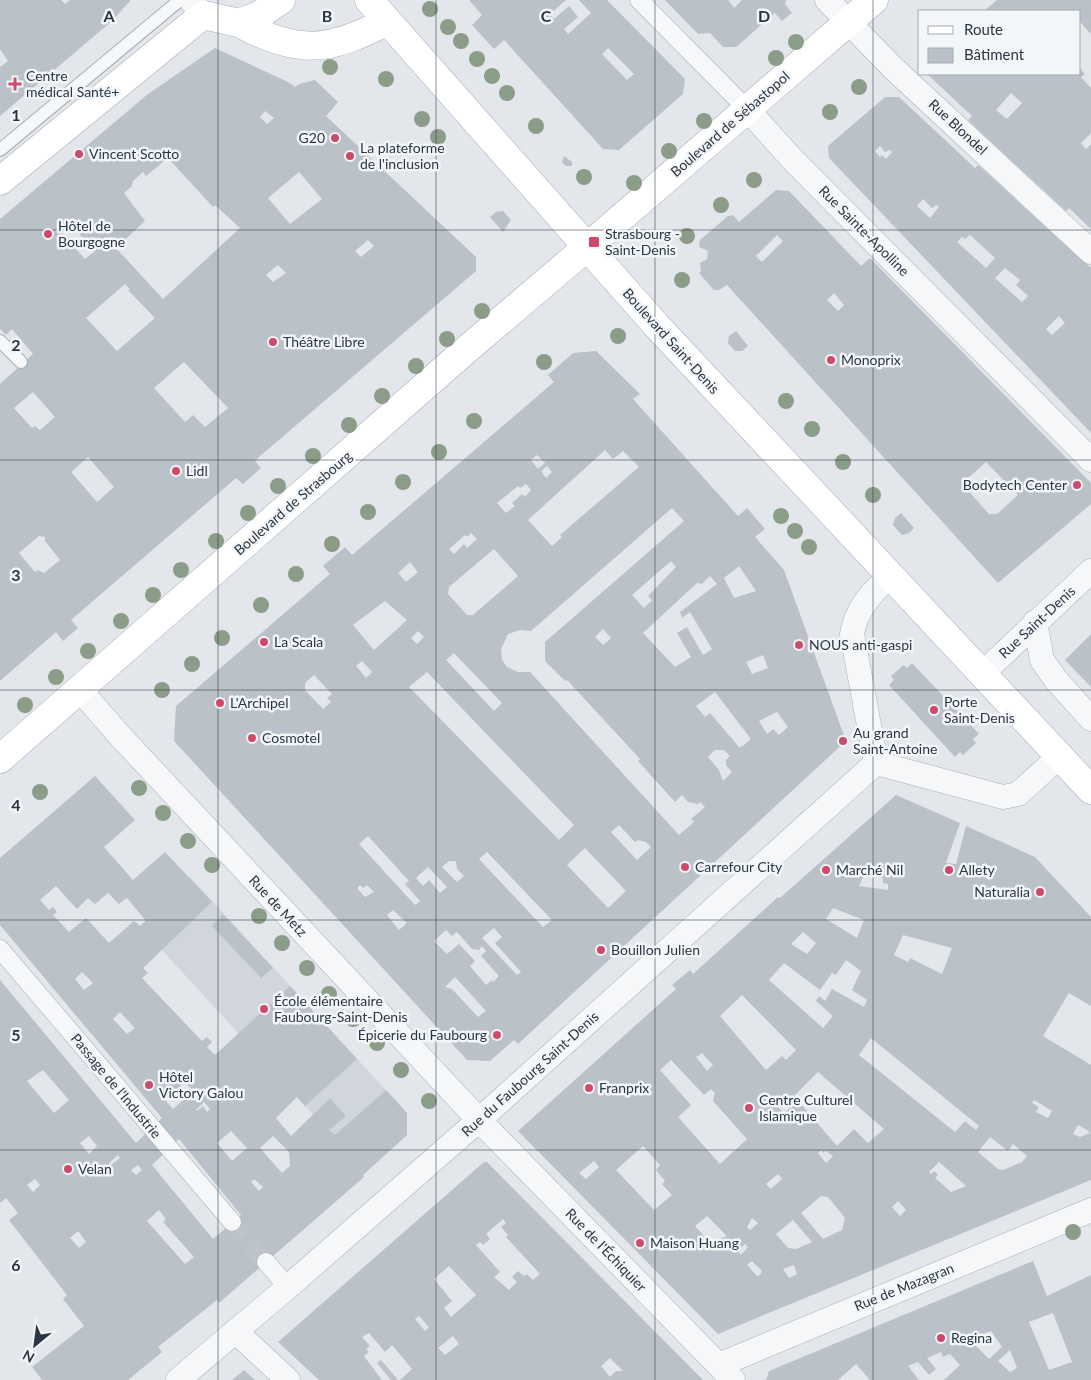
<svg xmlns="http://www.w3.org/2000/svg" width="1091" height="1380" viewBox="0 0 1091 1380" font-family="Lato,sans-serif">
<rect width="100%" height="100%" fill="#e3e7eb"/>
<path fill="#d1d6dd" d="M190,877L407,1113V1135L367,1170L305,1106L140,926Z"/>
<path fill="#bac1c8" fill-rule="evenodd" d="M0,0H61L65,4L70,0H131L112,21L0,116V67L8,61L0,49Z
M469,0H566L550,14L554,19L569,6L578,17L564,29L568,34L591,13L579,0H607L685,79L683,94L619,150L603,149L504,40L494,49L472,25L482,15ZM608,48L634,74L627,80L602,54Z
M665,0H728L734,8L742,0H786L785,4L792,13L782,21L775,13L736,47H723L710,33L698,34Z
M997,0H1091V34L1080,22V11H984Z
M215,48L288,82L295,87L299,84L315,80L338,102L326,116L476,257V271L259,457L255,461L261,468L243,484L236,478L71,620L78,628L63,641L56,632L0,681V384L33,354L12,329L6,335L0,329V219L148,94ZM265,111L274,118L267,124L260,117ZM168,158L213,207L215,205L240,228L163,299L116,248L145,221L124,193L132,186L133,181L143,172L146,176ZM299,172L322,199L290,224L268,198ZM72,224L76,226L82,238L95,251L85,259L62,233ZM368,240L374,246L361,257L355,251ZM278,265L286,273L273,282L266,275ZM125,284L130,289L128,290L155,318L117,351L86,318ZM184,362L228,408L205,427L193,415L185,422L154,388ZM33,392L55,417L40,430L35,426L32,428L14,408ZM88,457L114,487L97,502L71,472ZM39,536L45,537V541L60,560L44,573L38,570L35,572L19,553Z
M1080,68L1085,74L1081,77L1091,88V133L1081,143L1086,149L1091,144V229L1069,208L1066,211L1000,150L968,120L972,116L927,74H1080ZM1011,93L1022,103L1007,119L996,110Z
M885,97H899L975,168L978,165L1091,268V433L829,158L828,146ZM880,146L885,152L890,150L892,152L886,159L882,155L880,157L875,151ZM923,199L932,208L936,205L939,207L930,218L917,206ZM970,235L995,258L986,268L957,242L962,237L965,239ZM1005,268L1020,280L1016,285L1028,296L1022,302L995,278ZM1059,316L1065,323L1052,335L1046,329Z
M564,156L572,162V166H566L562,162Z
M776,190L789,191L861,266L870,258L1091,483V504L998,583L727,285L719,290H714L699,273L701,271L700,263L707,259L708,251L699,247L700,240L728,216L733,215L739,222ZM777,235L783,241L762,262L756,256ZM834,293L844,305L838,311L827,300ZM986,462L1018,495L997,514H989L964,486L966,480Z
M503,211L511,220L503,232L490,217L496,212Z
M736,331L748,346L742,351H735L728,343L729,336Z
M596,351L640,394L633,399L738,516L747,508L765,529L755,537L784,570L846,741L518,1044L514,1040L490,1061L467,1060L174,741L176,706L330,574L323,566L345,547L352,555L554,382L548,375L573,353ZM605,450L613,459L623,451L639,467L560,535L562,537L552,546L528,520ZM537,455L545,463L538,469L531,460ZM547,466L552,472L546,478L541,471ZM526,484L531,490L525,497L522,494L512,503L515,506L506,513L497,503L518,486L520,488ZM672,508L684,521L545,642V661L565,681L567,680L640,759L638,761L675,802L682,795L688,802L698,804L700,802L705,807L691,819L694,822L679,835L530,672H518L507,667L502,660L501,649L508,634L520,630L531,631ZM471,533L477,539L467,548L464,544L454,554L449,549L465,535L467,537ZM494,549L518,576L473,615H467L448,594L449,587ZM671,561L676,567L648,596L652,600L644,608L632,595ZM410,562L418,572L406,582L398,573ZM739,566L756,591L734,598L724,578ZM710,576L717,584L680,612L682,618L690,612L712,649L703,655L687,627L677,633L691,657L675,667L643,633L697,583L702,584ZM385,601L407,620L374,650L353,625ZM603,629L611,638L603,645L595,637ZM418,631L424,637L417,644L411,638ZM454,653L502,703L494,711L446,660ZM763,655L768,668L752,674L746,662ZM362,661L372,672L366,678L356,666ZM427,672L574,825L559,840L409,687ZM314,675L332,694L327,698L331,702L323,709L305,690V683ZM715,692L751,739L743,746L739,747L710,713L705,717L696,706ZM777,712L788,727L779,735L773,729L767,734L759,721ZM715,750H724L730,756L726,760V765L732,772L723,781L719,770L708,757ZM619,825L635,842L638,840L646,842L651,847L637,860L611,832ZM368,836L409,881L405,884L420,901L415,905L359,844ZM585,848L626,891L608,908L567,865ZM487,852L552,920L543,927L479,859ZM449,861H456L457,869L464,876L457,882L442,867ZM428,867L447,887L440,893L429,880L423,886L416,878ZM360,885L363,888L367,885L374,892L365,897L357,888ZM393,910L407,923L399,930L387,915ZM494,928L502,937L495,943L521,972L517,975L482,938ZM446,930L452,936L457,932L472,949L479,950L482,946L486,951L481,956L499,976L493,982L492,980L486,985L470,966L475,961L459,944L447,954L434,941ZM455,977L486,1011L478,1017L452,989L445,987Z
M901,513L914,528L909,533L902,535L893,525L895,518Z
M1091,634V687L1065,660Z
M912,663L979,734L973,739L976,743L963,755L960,752L955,757L889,685L894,680L891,676L904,665L907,668Z
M95,776L135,820L104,847L133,880L165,852L212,902L143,968L148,973L142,978L202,1041L207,1037L212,1042L207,1047L215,1055L290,986L357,1059L305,1106L297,1097L276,1118L291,1136L330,1098L346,1116L329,1130L335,1135L386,1090L407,1113V1135L363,1175L364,1177L219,1303L217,1300L158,1347L162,1352L128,1380H42L32,1367L84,1326L63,1299L67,1295L9,1220L18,1213L6,1198L0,1203V980L136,1143L162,1118L0,925V858ZM56,886L77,909L88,898L95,904L108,893L119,904L127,898L146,921L140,926L134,921L109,943L86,918L69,932L53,915L57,912L53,907L49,910L40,900ZM82,972L93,983L84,990L75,979ZM120,1012L135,1028L127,1034L113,1019ZM43,1070L69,1100L54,1113L27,1081ZM185,1082L193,1091L173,1109L165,1100ZM204,1102L210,1109L207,1112L203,1106L197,1111L196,1110ZM231,1131L247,1148L232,1161L217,1143ZM89,1136L97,1146L89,1154L80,1143ZM273,1136L289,1152L290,1166L282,1173L260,1148ZM179,1139L241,1215L213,1239L152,1165ZM118,1155L120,1158L110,1166L109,1163ZM138,1165L142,1170L136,1175L131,1170ZM35,1179L40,1185L33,1192L27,1185ZM254,1179L263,1187L259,1191L251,1182ZM159,1210L166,1219L163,1222L194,1257L185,1264L147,1221ZM78,1231L86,1242L79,1248L70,1238Z
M896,795L960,823L946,863L956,864L966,826L1035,857L1091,917V1006L1069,993L1043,1036L1091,1065V1180L718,1334L518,1131L676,989L672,985L690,970L693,974L778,897L780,898ZM864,875L883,878V883L888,884V890L859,886ZM833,908L864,920L857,938L826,919ZM803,932L816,943L807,954L791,944ZM903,935L952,948L942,974L910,958L908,962L894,955ZM846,960L861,971L852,990L867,1000L864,1007L832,989L825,1001L819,996L816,1001L833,1016L823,1028L769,980L784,963L820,990L832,973L836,975ZM742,995L796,1050L786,1060L782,1056L766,1070L720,1016ZM871,1038L979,1126L976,1130L965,1121L955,1132L859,1055ZM702,1053L713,1065L707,1071L696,1057ZM671,1060L704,1095L711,1089L715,1093L713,1101L747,1139L720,1164L678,1117L691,1105L660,1070ZM818,1072L884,1129L868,1143L854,1129L837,1146L794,1096ZM781,1096V1100L790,1108L784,1113L774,1102ZM1034,1100L1052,1111L1048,1118L1036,1112L1039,1107L1032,1103ZM1078,1125L1087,1130L1090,1133L1080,1137L1073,1134ZM990,1137L1008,1151L1013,1144L1027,1156L1022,1162L1003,1170L998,1169L978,1152ZM643,1146L660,1165L656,1170L665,1181L662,1184L672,1195L654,1210L616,1170ZM821,1150L823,1153L826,1151L833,1156L826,1163L818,1153ZM594,1161L599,1167L586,1179L579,1173ZM939,1162L966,1186L951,1192L935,1178L938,1175L934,1171L931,1174L929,1172ZM778,1174L782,1179L771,1189L766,1184ZM821,1196L828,1197L845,1218L842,1230L823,1239L801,1213ZM898,1201L906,1210L900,1216L892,1207ZM707,1216L727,1236L710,1243L695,1226ZM752,1218L758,1223L750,1230L747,1227ZM793,1220L812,1242L796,1249L788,1248L776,1234ZM745,1244L748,1247L741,1255L738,1251ZM752,1261L762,1271L760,1275L757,1276L747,1265ZM794,1265L797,1274L789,1278L783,1269Z
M223,914L273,968L261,978L212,926Z
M484,1162H487L703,1380H400L412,1369L392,1345L385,1352L369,1333L362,1337L370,1346L366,1349L369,1352L364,1356L382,1380H319L278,1342ZM503,1219L506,1223L501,1227L508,1235L506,1237L540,1274L533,1280L527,1274L524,1276L518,1271L512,1277L517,1282L509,1290L494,1277L500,1272L476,1245L480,1242L483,1245L490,1239L486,1234ZM449,1266L476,1295L451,1317L444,1308L452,1301L434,1279ZM419,1316L429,1327L425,1331L415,1319ZM453,1336L459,1344L445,1355L438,1348ZM610,1358L623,1371H616L610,1377L601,1366Z
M1033,1261L1047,1296L1091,1275V1380H944L960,1365L950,1354L943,1357L941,1352L927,1358L936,1369L929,1375L918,1362L908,1366L919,1380H870L856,1364L838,1380H766L769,1371ZM1053,1313L1072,1362L1049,1370L1029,1322ZM991,1331L1002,1347L989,1359L969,1339ZM1010,1350L1017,1368L1010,1372L998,1361Z
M381,1360L398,1380H391L377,1363Z
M244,1370L255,1380H232Z"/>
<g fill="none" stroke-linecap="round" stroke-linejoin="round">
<path stroke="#bec4c9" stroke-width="18" stroke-dasharray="18 9" stroke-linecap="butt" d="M232,1222L266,1262"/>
<defs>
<path id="service" d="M0,150L180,0
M0,341L21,362"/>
<path id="pedestrian" d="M639,0L747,109
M0,949L232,1222
M266,1262L288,1287"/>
<path id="minor" d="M191,0L203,15
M827,0L892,67L1091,252
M747,109L792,159L1091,460
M1035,622L1042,660L1056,680L1091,719
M983,673L1091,571
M80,690L121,737L479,1120L733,1380
M876,763L1003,797L1018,794L1060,756
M876,763L852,634C856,609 872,592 890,576
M236,1332L288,1380
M719,1365L1091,1210
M178,1380L288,1287L479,1120L876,763"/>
<path id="secondary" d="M239,23C297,55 330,52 387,21
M0,181L203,15L239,23L258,16L281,0
M586,248L874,0"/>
<path id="primary" d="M369,0L656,325L1091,790
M0,759L466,350L586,248"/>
</defs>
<use href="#service" stroke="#a8aeb5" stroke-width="14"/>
<use href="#pedestrian" stroke="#a8aeb5" stroke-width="19"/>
<use href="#minor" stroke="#a8aeb5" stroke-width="25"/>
<use href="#secondary" stroke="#a8aeb5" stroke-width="29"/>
<use href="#primary" stroke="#a2adb7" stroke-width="29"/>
<use href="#service" stroke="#f6f7f9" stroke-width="12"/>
<use href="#pedestrian" stroke="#f6f7f9" stroke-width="18"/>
<use href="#minor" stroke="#f6f7f9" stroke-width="24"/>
<use href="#secondary" stroke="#fff" stroke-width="28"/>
<use href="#primary" stroke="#fff" stroke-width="28"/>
</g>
<g fill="#8b9c89">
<circle cx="430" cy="9" r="8"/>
<circle cx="448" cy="27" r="8"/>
<circle cx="461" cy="41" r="8"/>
<circle cx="796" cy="42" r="8"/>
<circle cx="776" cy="58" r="8"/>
<circle cx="477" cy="59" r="8"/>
<circle cx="330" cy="67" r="8"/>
<circle cx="492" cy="76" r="8"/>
<circle cx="386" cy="79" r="8"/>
<circle cx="859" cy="87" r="8"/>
<circle cx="507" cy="93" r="8"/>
<circle cx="830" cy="112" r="8"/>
<circle cx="422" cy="119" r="8"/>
<circle cx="704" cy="121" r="8"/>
<circle cx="536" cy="126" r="8"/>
<circle cx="438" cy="137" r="8"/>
<circle cx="669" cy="151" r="8"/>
<circle cx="584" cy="177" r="8"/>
<circle cx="754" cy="180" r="8"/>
<circle cx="634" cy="183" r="8"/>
<circle cx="721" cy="205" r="8"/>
<circle cx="687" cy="236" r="8"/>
<circle cx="682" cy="280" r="8"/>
<circle cx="482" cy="311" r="8"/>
<circle cx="618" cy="336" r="8"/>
<circle cx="447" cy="339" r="8"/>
<circle cx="544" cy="362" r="8"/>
<circle cx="416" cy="366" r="8"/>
<circle cx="382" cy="396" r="8"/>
<circle cx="786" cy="401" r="8"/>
<circle cx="474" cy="421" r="8"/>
<circle cx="349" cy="425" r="8"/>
<circle cx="812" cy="429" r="8"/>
<circle cx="439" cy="452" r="8"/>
<circle cx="313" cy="456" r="8"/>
<circle cx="843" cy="462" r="8"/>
<circle cx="403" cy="482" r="8"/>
<circle cx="278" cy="486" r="8"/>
<circle cx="873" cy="495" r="8"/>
<circle cx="368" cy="512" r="8"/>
<circle cx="248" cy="513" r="8"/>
<circle cx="781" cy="516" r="8"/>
<circle cx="795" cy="531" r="8"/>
<circle cx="216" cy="541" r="8"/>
<circle cx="332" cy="544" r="8"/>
<circle cx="809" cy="547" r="8"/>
<circle cx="181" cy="570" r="8"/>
<circle cx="296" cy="574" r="8"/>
<circle cx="153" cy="595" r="8"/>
<circle cx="261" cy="605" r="8"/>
<circle cx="121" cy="621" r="8"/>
<circle cx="222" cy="638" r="8"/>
<circle cx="88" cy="651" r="8"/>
<circle cx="192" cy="664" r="8"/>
<circle cx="56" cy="677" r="8"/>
<circle cx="162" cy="690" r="8"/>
<circle cx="25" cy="705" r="8"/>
<circle cx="139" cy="788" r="8"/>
<circle cx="40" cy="792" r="8"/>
<circle cx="163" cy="813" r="8"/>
<circle cx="188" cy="841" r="8"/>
<circle cx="212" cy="865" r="8"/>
<circle cx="259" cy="916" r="8"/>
<circle cx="282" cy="943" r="8"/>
<circle cx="307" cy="968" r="8"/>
<circle cx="329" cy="994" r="8"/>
<circle cx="353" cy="1019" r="8"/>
<circle cx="377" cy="1043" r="8"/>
<circle cx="401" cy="1070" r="8"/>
<circle cx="429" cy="1101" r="8"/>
<circle cx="1073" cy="1232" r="8"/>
</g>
<path fill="none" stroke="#2b3643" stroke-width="1" stroke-opacity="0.55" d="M218,0V1380M436,0V1380M655,0V1380M873,0V1380M0,230H1091M0,460H1091M0,690H1091M0,920H1091M0,1150H1091"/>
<g fill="#ce4a6b" stroke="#f3f6f8" stroke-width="2">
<path d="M12.5 76.5h5v5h5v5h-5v5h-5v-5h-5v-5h5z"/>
<circle cx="335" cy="138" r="5"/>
<circle cx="79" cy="154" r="5"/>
<circle cx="350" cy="156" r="5"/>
<circle cx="48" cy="234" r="5"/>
<rect x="588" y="236" width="12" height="12" rx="2.5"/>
<circle cx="273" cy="342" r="5"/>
<circle cx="831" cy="360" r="5"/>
<circle cx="176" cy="471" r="5"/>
<circle cx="1077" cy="485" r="5"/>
<circle cx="264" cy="642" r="5"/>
<circle cx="799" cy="645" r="5"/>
<circle cx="220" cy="703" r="5"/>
<circle cx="934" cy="710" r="5"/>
<circle cx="252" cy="738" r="5"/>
<circle cx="843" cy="741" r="5"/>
<circle cx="685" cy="867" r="5"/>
<circle cx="826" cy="870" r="5"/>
<circle cx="949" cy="870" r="5"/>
<circle cx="1040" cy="892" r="5"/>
<circle cx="601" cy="950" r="5"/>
<circle cx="264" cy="1009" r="5"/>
<circle cx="497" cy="1035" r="5"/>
<circle cx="149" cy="1085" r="5"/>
<circle cx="589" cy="1088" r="5"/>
<circle cx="749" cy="1108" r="5"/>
<circle cx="68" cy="1169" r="5"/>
<circle cx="640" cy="1243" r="5"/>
<circle cx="941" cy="1338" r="5"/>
</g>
<g text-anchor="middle" stroke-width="5" stroke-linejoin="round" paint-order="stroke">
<g font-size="14" fill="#2b3643" stroke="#f3f6f8" text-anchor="start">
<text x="26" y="81">Centre<tspan x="26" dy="16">médical Santé+</tspan></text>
<text x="325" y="143" text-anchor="end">G20</text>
<text x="360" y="153">La plateforme<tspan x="360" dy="16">de l'inclusion</tspan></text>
<text x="89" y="159">Vincent Scotto</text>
<text x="58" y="231">Hôtel de<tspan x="58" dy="16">Bourgogne</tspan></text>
<text x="605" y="239">Strasbourg -<tspan x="605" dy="16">Saint-Denis</tspan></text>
<text x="283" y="347">Théâtre Libre</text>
<text x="841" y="365">Monoprix</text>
<text x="186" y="476">Lidl</text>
<text x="1067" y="490" text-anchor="end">Bodytech Center</text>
<text x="274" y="647">La Scala</text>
<text x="809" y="650">NOUS anti-gaspi</text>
<text x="944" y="707">Porte<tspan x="944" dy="16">Saint-Denis</tspan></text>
<text x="230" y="708">L'Archipel</text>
<text x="853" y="738">Au grand<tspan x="853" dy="16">Saint-Antoine</tspan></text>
<text x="262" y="743">Cosmotel</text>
<text x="695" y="872">Carrefour City</text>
<text x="836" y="875">Marché Nil</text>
<text x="959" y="875">Allety</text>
<text x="1030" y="897" text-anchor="end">Naturalia</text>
<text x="611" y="955">Bouillon Julien</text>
<text x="274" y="1006">École élémentaire<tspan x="274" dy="16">Faubourg-Saint-Denis</tspan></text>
<text x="487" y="1040" text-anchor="end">Épicerie du Faubourg</text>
<text x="159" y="1082">Hôtel<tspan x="159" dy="16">Victory Galou</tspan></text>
<text x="599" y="1093">Franprix</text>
<text x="759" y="1105">Centre Culturel<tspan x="759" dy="16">Islamique</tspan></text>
<text x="78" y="1174">Velan</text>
<text x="650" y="1248">Maison Huang</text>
<text x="951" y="1343">Regina</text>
</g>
<g font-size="14" fill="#2b3643" stroke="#f3f6f8">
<text transform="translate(730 124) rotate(-41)" y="5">Boulevard de Sébastopol</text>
<text transform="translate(958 127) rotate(43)" y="5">Rue Blondel</text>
<text transform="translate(864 231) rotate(45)" y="5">Rue Sainte-Apolline</text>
<text transform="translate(671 341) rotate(48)" y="5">Boulevard Saint-Denis</text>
<text transform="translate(293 503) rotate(-41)" y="5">Boulevard de Strasbourg</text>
<text transform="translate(1037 622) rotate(-43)" y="5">Rue Saint-Denis</text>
<text transform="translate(278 906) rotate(47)" y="5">Rue de Metz</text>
<text transform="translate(530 1074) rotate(-42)" y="5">Rue du Faubourg Saint-Denis</text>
<text transform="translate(116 1086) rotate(50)" y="5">Passage de l'Industrie</text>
<text transform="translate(606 1250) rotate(46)" y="5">Rue de l'Échiquier</text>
<text transform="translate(904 1287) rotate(-22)" y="5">Rue de Mazagran</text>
</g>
</g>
<g font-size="16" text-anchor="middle" font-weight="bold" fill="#2b3643" stroke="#f3f6f8" stroke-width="5" stroke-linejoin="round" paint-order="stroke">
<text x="109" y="22">A</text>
<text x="327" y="22">B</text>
<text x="546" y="22">C</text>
<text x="764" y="22">D</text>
<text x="16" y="121">1</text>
<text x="16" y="351">2</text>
<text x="16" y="581">3</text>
<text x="16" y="811">4</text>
<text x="16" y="1041">5</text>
<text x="16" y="1271">6</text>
</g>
<rect x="918" y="10" width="162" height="65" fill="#f3f6f8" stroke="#a3a9b0"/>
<rect x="928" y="26" width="25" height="8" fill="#ffffff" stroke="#a3a9b0"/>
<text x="964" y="35" font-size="15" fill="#2b3643">Route</text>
<rect x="928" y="48" width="25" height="15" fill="#bac1c8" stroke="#a3a9b0"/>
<text x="964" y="60" font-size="15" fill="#2b3643">Bâtiment</text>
<g transform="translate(35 1345) rotate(209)" stroke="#f3f6f8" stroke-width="4" paint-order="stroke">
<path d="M0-4L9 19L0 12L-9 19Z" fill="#2b3643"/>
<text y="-8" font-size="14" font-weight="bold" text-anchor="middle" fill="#2b3643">N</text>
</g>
</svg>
